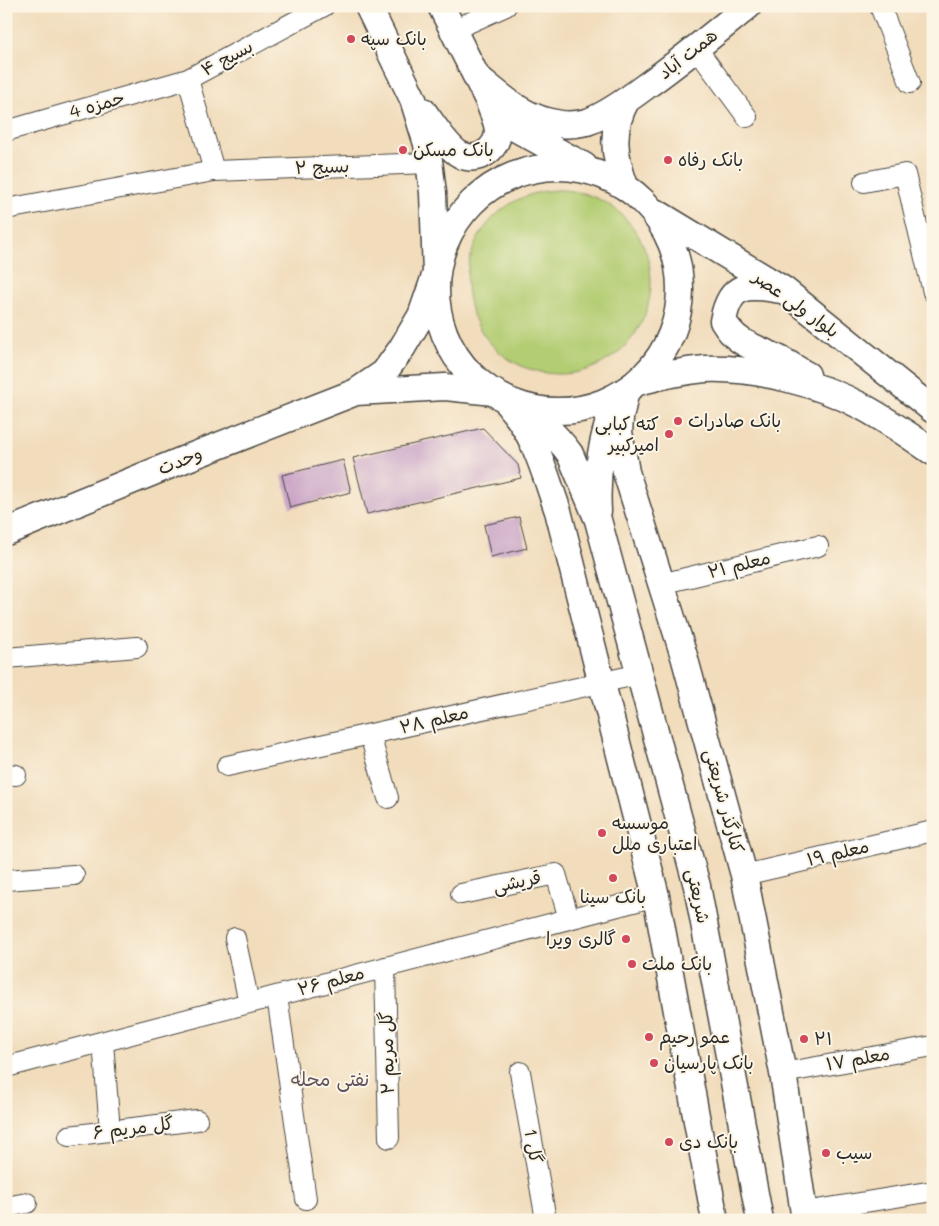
<svg xmlns="http://www.w3.org/2000/svg" width="939" height="1226" viewBox="0 0 939 1226" font-family="Mali,'Playpen Sans Arabic',sans-serif">
<rect width="100%" height="100%" fill="#fcf5e5"/>
<filter id="ink" filterUnits="userSpaceOnUse"><feTurbulence type="fractalNoise" baseFrequency=".02" numOctaves="2"/><feDisplacementMap in="SourceGraphic" scale="10" xChannelSelector="R" yChannelSelector="G"/><feConvolveMatrix kernelMatrix="1 2 1 2 8 2 1 2 1" color-interpolation-filters="sRGB"/></filter>
<filter id="wash" filterUnits="userSpaceOnUse"><feTurbulence type="fractalNoise" baseFrequency=".0096" numOctaves="4" result="noise"/><feDisplacementMap in="SourceGraphic" scale="20" xChannelSelector="R" yChannelSelector="G"/><feGaussianBlur stdDeviation="1.12" result="paint"/><feColorMatrix in="noise" values="0 0 0 0 0 0 0 0 0 0 0 0 0 0 0 0 0 1.4 0 .05"/><feComposite in="paint" operator="in"/></filter>
<g filter="url(#wash)">
<rect width="100%" height="100%" fill="#f1dcbb"/>
<path fill="#b3cd73" stroke="#6f7c4f" d="M467 282a92 92 0 1 1 184 0a92 92 0 1 1-184 0Z"/>
<g id="blocks">
<path fill="#c59dc4" d="M483,428L518,465L521,478L367,514L353,458Z
M343,460L351,492L290,508L282,475Z
M519,517L527,548L491,557L484,525Z"/>
</g>
</g>
<g filter="url(#ink)">
<use href="#blocks" fill-opacity="0" stroke="#494641" stroke-width="1"/>
<g fill="none" stroke-linecap="round" stroke-linejoin="round">
<defs>
<path id="minor" d="M880,6L910,83
M453,30L506,6
M697,49L747,117
M188,79L214,171
M6,131L188,79L324,6
M864,182L905,174L933,292
M6,209L214,171L430,163
M661,584L818,546
M6,658L137,647
M370,735L388,798
M227,766L640,674
M6,774L16,775
M744,875L933,831
M6,880L74,875
M461,894L556,874L569,919
M235,938L249,1003
M385,967L389,1138
M277,996L306,1199
M103,1042L110,1131
M6,1067L656,896
M520,1072L546,1220
M783,1073L933,1046
M69,1136L197,1120
M6,1207L27,1203
M804,1212L933,1191"/>
<path id="major" d="M368,6L413,99L427,144L433,193L436,273L421,316L402,348L384,373L356,392L445,387L494,392
M441,6L488,100L501,115L517,129L584,166
M476,76C503,98 524,119 561,124C569,125 579,124 587,122C605,116 630,98 646,86C681,61 714,34 748,6
M423,111C432,123 448,149 461,155C477,163 497,150 498,132C498,122 492,112 489,102
M436 289a122 122 0 1 1 244 0a122 122 0 1 1-244 0Z
M625,186C614,156 610,130 626,101
M657,213L784,290L933,410
M781,290C746,284 730,283 723,321C737,344 750,345 773,356C785,361 796,369 807,375
M638,382C660,376 682,371 705,369C754,367 819,383 863,407C887,420 910,436 933,452
M626,390L620,418L619,432L626,472L684,656L744,875L783,1073L805,1220
M515,403C536,418 555,433 570,454L598,520L697,886L760,1220
M510,407C536,436 545,475 558,511L656,896L715,1220
M598,511C596,478 601,443 612,412
M6,532L190,457L356,392"/>
</defs>
<use href="#minor" stroke="#494641" stroke-width="22"/>
<use href="#major" stroke="#494641" stroke-width="29"/>
<use href="#minor" stroke="#fff" stroke-width="20"/>
<use href="#major" stroke="#fff" stroke-width="26"/>
</g>
</g>
<g fill="#d1495b" stroke="#fcf5e5" stroke-width="2">
<circle cx="351" cy="39" r="5"/>
<circle cx="403" cy="150" r="5"/>
<circle cx="668" cy="160" r="5"/>
<circle cx="678" cy="421" r="5"/>
<circle cx="669" cy="434" r="5"/>
<circle cx="602" cy="833" r="5"/>
<circle cx="613" cy="878" r="5"/>
<circle cx="626" cy="939" r="5"/>
<circle cx="632" cy="964" r="5"/>
<circle cx="649" cy="1037" r="5"/>
<circle cx="804" cy="1039" r="5"/>
<circle cx="654" cy="1063" r="5"/>
<circle cx="669" cy="1142" r="5"/>
<circle cx="826" cy="1153" r="5"/>
</g>
<g text-anchor="middle" stroke-width="4" stroke-linejoin="round" paint-order="stroke">
<g font-size="18" fill="#2b2b2b" stroke="#fcf5e5" text-anchor="start">
<text x="361" y="45">بانک سپه</text>
<text x="413" y="156">بانک مسکن</text>
<text x="678" y="166">بانک رفاه</text>
<text x="688" y="427">بانک صادرات</text>
<text x="659" y="430" text-anchor="end">کته کبابی<tspan x="659" dy="21">امیرکبیر</tspan></text>
<text x="612" y="829">موسسه<tspan x="612" dy="21">اعتباری ملل</tspan></text>
<text x="613" y="903" text-anchor="middle">بانک سینا</text>
<text x="616" y="945" text-anchor="end">گالری ویرا</text>
<text x="642" y="970">بانک ملت</text>
<text x="659" y="1043">عمو رحیم</text>
<text x="814" y="1045">۲۱</text>
<text x="664" y="1069">بانک پارسیان</text>
<text x="679" y="1148">بانک دی</text>
<text x="836" y="1159">سیب</text>
</g>
<g font-size="18" fill="#2b2b2b" stroke="#fcf5e5">
<text transform="translate(688 54) rotate(-38)" y="6">همت آباد</text>
<text transform="translate(227 58) rotate(-28)" y="6">بسیج ۴</text>
<text transform="translate(97 105) rotate(-16)" y="6">حمزه 4</text>
<text transform="translate(322 167) rotate(-2)" y="6">بسیج ۲</text>
<text transform="translate(796 304) rotate(36)" y="6">بلوار ولی عصر</text>
<text transform="translate(180 461) rotate(-22)" y="6">وحدت</text>
<text transform="translate(739 565) rotate(-14)" y="6">معلم ۲۱</text>
<text transform="translate(434 720) rotate(-13)" y="6">معلم ۲۸</text>
<text transform="translate(724 801) rotate(75)" y="6">کنارگذر شریعتی</text>
<text transform="translate(838 853) rotate(-13)" y="6">معلم ۱۹</text>
<text transform="translate(517 882) rotate(-12)" y="6">قریشی</text>
<text transform="translate(698 896) rotate(78)" y="6">شریعتی</text>
<text transform="translate(331 981) rotate(-15)" y="6">معلم ۲۶</text>
<text transform="translate(387 1053) rotate(-91)" y="6">گل مریم ۲</text>
<text transform="translate(858 1059) rotate(-10)" y="6">معلم ۱۷</text>
<text transform="translate(133 1128) rotate(-7)" y="6">گل مریم ۶</text>
<text transform="translate(533 1146) rotate(80)" y="6">گل 1</text>
</g>
<g font-size="19" fill="#615361" stroke="#fcf5e5">
<text x="330" y="1086">نفتی محله</text>
</g>
</g>
<rect width="939" height="1226" fill="none" stroke="#fcf5e5" stroke-width="25"/>
</svg>
